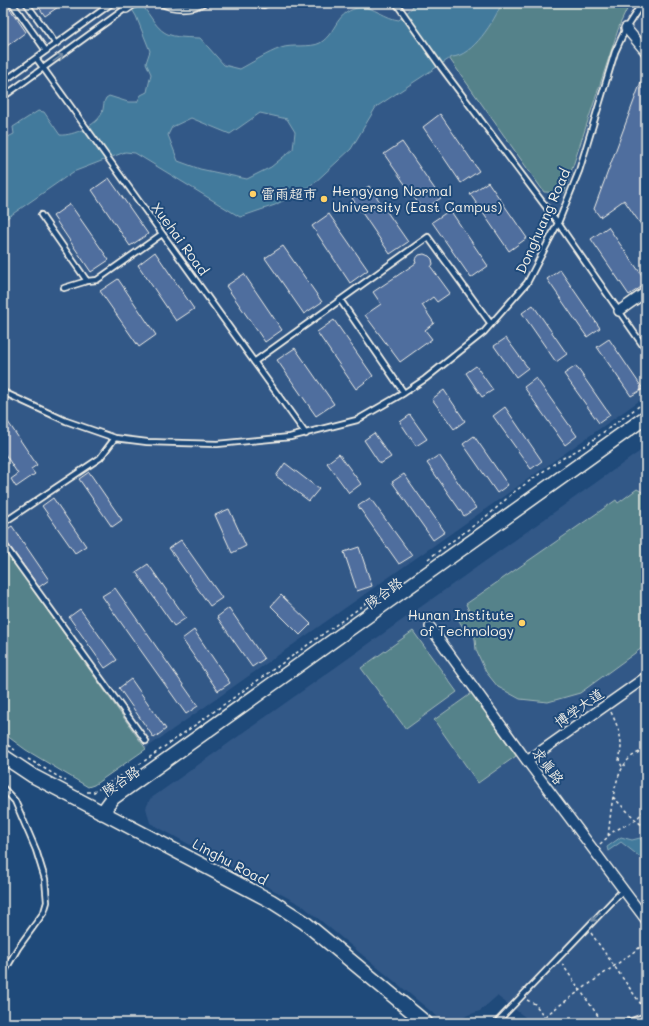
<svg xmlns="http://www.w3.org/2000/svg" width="649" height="1026" viewBox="0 0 649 1026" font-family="Mali,'LXGW WenKai TC',sans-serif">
<rect width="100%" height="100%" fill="#1f4a7a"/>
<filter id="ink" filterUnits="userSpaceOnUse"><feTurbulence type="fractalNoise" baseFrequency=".025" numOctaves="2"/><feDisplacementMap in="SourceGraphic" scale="8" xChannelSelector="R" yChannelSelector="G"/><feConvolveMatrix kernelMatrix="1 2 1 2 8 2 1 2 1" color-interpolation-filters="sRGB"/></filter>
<g filter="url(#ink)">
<path fill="#325887" d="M3,3H646V396L94,785L88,787L26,750L3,733Z
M646,447V1023H533L497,996L480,1011L468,1015L453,1023H445L303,906L150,823L146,808L150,799Z"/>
<path fill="#55828a" stroke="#a4bab9" d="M410,3H630L620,24L564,193L544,192Z
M637,489L646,494V645L580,693L548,702L520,699L498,687L486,672L476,650L474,629L467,634L458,619L469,611L466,604L616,500L618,503Z
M3,548L146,749L94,785L88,787L26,750L3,733Z
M413,631L457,692L406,729L361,668Z
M472,693L516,756L478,783L434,720Z"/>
<path fill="#427a9c" stroke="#89aaba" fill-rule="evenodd" d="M128,3H141C163,35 161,37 200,38L224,65L240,69C253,62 267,53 281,48C291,44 311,48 320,43C338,32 334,11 362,7C371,6 387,19 399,20L417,3H502C494,21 473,56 452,57L376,107L351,149L312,185L275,205L240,217L135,153L125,152L73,172L4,220L6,262L3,264V134L8,137L14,134L13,127L38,111L44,112L60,135C73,136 97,125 102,113C104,108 103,102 106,98L109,96L128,102H137L141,95L147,92L151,74L146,63L150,51L136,16ZM260,113L287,119L295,132L293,149L271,167L247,179L200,169L178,161L168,135L172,127L191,118L230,134Z
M621,837L632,840L640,838L646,848V858L640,857L621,842L608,851L607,847Z"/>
<path fill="#506e9e" stroke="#f4f1e8" d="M3,3H6L26,32L3,49Z
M36,3H64L45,16Z
M645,71H646V232L624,200L600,217L594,209Z
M440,114L479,171L461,183L423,127Z
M402,142L441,198L423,210L384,154Z
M109,178L148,234L130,246L92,190Z
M488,182L527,238L509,251L470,194Z
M369,186L408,242L390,254L352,198Z
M70,204L109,260L91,272L53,216Z
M450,210L488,266L471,278L432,222Z
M329,214L368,270L350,283L312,226Z
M608,227L646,281V284L629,295L591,239Z
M283,246L322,302L304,314L265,258Z
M155,252L194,309L176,321L138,265Z
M424,254L429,256L432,259L433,264L431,267L450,293L437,302L433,297L422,305L434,323L425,330L432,339L400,362L365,315L381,304L373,292L416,263L415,260L419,255Z
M560,270L600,328L587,337L547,279Z
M244,274L282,330L265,342L226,286Z
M118,279L156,335L139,347L100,291Z
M533,305L567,354L556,362L522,313Z
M334,320L373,376L356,389L317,332Z
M506,338L528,368L516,377L494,346Z
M609,339L643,389L631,396L597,347Z
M295,348L334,404L316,416L277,360Z
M476,366L493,390L482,397L466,373Z
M576,366L610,415L599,423L564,374Z
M536,378L577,436L565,445L524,387Z
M444,390L465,421L454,429L432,399Z
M505,407L542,461L531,469L493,416Z
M410,415L427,439L416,446L400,422Z
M8,422L37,465L31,469L35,474L16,487L11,479L18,474L3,451V425Z
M374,433L391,457L380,464L364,440Z
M474,436L508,485L497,493L463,444Z
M339,454L361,484L349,493L327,463Z
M439,455L476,508L464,516L427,463Z
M285,463L319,489L309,501L276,476Z
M89,472L122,520L112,527L79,479Z
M404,474L445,532L433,540L392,482Z
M53,498L86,546L75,553L42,506Z
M370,498L412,556L399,564L358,506Z
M229,509L246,546L232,553L215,515Z
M12,526L49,580L39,587L3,537V532Z
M181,540L222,598L210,606L169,548Z
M359,547L372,586L357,591L344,552Z
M148,564L186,618L174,626L136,572Z
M115,588L198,706L186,714L102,596Z
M281,595L311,624L300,635L271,606Z
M229,608L264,659L252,667L217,617Z
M80,609L117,660L105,668L69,617Z
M194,630L230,683L218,691L182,639Z
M131,679L166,729L154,738L119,688Z"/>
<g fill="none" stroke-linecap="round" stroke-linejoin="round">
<defs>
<path id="lane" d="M12,3L46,51
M26,3L56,44
M160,3C173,10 191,10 204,3
M250,3L264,5L267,3
M396,3L441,67L558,223L646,350
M36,58L306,434
M3,82L112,3
M3,97L126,8
M41,215L87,281L97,280L162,234
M64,288L87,281
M341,301L404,393
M254,362L428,237L491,324
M3,392L66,421L115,438L147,442L217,444L290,437L357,420L404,393L425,379L484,332L527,283L558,223L579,171L615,52L626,28L642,3
M3,523L100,458L115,438
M3,543L146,741
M3,788L15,801L36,850L45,879L47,902L44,912L18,948L3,974
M496,1023L624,889
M626,1023L646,1016"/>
<path id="street" d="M126,8L133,3
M626,28L646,52
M619,311L646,292
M430,627L527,761L646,920
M527,761L646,677"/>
<path id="secondary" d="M3,756L33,776L271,901L304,922L426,1023
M102,813L113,798L646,417"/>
</defs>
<use href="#lane" stroke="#f4f1e8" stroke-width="8"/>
<use href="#street" stroke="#f4f1e8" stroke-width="12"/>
<use href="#secondary" stroke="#f4f1e8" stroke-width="16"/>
<path stroke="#f4f1e8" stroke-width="1.5" stroke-dasharray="3 3" stroke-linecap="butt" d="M428,559L492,512L514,492L558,461L586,445L646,401
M611,712C619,729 624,741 619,760L623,769
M3,742L15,750
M28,759L66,781
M87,792H94L143,762L392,585
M613,797L636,820L646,808
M608,836L614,831L636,820L646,829
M600,844L608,837C611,814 612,778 628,760C632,755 640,752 646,748
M591,933L645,1010
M562,964L603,1023
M527,1000L535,1004L549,1023
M545,1016L646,943"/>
<use href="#lane" stroke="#1f4a7a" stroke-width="4.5"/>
<use href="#street" stroke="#1f4a7a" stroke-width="9"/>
<use href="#secondary" stroke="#1f4a7a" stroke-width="13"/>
</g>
<defs><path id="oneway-shaft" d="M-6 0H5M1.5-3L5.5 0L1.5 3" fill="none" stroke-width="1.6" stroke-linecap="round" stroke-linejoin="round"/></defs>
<g stroke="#748da6">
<use href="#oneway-shaft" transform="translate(58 58) rotate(-36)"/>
<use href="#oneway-shaft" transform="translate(596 917) rotate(135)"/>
</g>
</g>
<g fill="#ffd166" stroke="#1f4a7a" stroke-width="1.5">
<circle cx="253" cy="194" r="4"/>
<circle cx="324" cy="199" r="4"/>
<circle cx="522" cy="623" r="4"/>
</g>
<g text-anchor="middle" stroke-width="4" stroke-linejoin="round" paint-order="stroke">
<g font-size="14" fill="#f4f1e8" stroke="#1f4a7a" text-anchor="start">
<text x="332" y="196">Hengyang Normal<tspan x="332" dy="16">University (East Campus)</tspan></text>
<text x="261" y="199">雷雨超市</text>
<text x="514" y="620" text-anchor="end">Hunan Institute<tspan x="514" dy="16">of Technology</tspan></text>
</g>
<g font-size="14" fill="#f4f1e8" stroke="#1f4a7a">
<text transform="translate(543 221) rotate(-66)" y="5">Donghuang Road</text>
<text transform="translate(180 239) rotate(54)" y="5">Xuehai Road</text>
<text transform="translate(384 593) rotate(-36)" y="5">陵合路</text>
<text transform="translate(579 708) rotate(-35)" y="5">博学大道</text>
<text transform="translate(548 766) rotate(53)" y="5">求真路</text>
<text transform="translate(121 781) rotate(-34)" y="5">陵合路</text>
<text transform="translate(230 862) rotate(28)" y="5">Linghu Road</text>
</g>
</g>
<rect width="649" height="1026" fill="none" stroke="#1f4a7a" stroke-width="16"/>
<rect x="8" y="8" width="633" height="1010" fill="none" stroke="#f4f1e8" stroke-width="1.5" filter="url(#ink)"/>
</svg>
